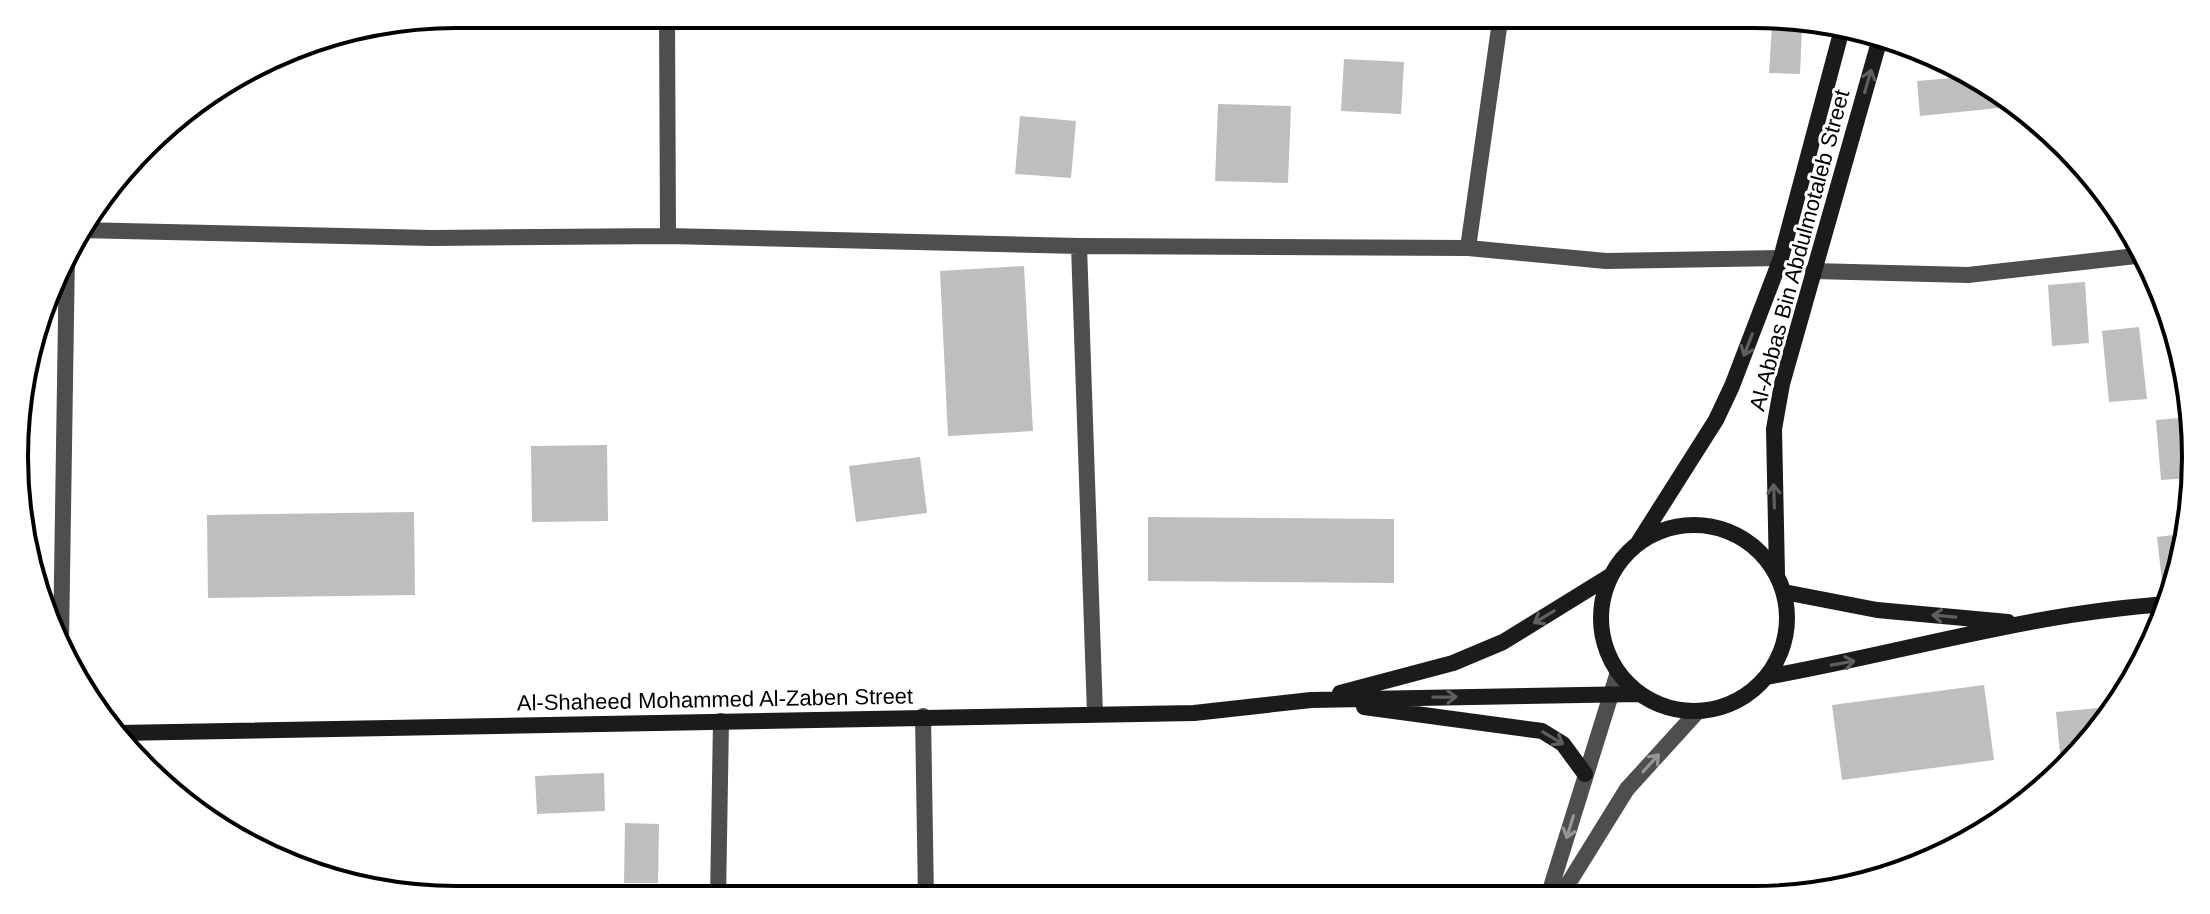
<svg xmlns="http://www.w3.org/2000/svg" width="2210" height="914" viewBox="0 0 2210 914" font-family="Arial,sans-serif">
<rect width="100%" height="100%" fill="#fff"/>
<path fill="#bebebe" d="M1382,14H1438L1436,26L1381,21Z
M1772,26L1802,27L1800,74L1769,73Z
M1344,59L1404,62L1401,114L1341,111Z
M1964,77L2007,102L2008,107L1920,116L1917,81Z
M1218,104L1291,106L1288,183L1215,181Z
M1020,116L1076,121L1071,178L1015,174Z
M1024,266L1033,431L948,436L940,271Z
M2085,282L2089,343L2052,346L2048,285Z
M2139,327L2147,399L2109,402L2102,331Z
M2192,417L2195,428L2189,478L2161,480L2156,420Z
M607,445L608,521L532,522L531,446Z
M920,457L927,513L856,522L849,466Z
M414,512L415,595L208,598L207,515Z
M1148,517L1394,519V583L1148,581Z
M2181,534L2175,580L2162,582L2157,537Z
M1984,685L1994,760L1842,780L1832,705Z
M2119,706L2079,751L2060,753L2056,712Z
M604,773L605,811L537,814L535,776Z
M625,823L659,824L658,883H624Z"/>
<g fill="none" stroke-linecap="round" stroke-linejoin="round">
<path stroke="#4e4e4e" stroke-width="16" d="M667,14L668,236L1079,246L1468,248L1606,261L1781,258
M78,230L432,238L668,236
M1079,246L1095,714
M1468,248L1501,14
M1813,271L1968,275L2145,255
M61,642L67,253
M923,716L926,899
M1548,897L1618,672
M1560,897L1627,789L1698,711
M718,899L721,721"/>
<path stroke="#1b1b1b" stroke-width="16" d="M1601 618a93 93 0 1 1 186 0a93 93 0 1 1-186 0Z
M1638,543L1716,420L1732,386L1781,258L1842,29
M1777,574L1774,429L1782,384L1881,35
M1784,592L1877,610L2008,622
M1766,677C1901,653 2034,612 2170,604
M1340,693L1453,663L1503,642L1610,576
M1364,707L1542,731L1563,744L1585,774
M118,733L1194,713L1311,700L1639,694"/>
</g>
<defs><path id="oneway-shaft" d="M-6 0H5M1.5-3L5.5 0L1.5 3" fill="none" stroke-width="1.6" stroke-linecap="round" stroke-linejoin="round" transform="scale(2)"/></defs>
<g stroke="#5f5f5f">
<use href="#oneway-shaft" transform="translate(1868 81) rotate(-74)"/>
<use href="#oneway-shaft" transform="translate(1748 345) rotate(111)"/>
<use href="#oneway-shaft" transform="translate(1774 496) rotate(-92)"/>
<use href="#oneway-shaft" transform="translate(1944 616) rotate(-175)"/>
<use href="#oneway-shaft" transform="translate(1544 617) rotate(149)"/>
<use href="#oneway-shaft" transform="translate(1843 663) rotate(-10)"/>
<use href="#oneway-shaft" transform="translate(1445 697) rotate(-1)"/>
<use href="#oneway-shaft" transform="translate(1553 738) rotate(31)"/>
</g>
<g stroke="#959595">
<use href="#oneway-shaft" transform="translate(1651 763) rotate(-48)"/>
<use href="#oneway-shaft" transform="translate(1570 827) rotate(107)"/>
</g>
<g text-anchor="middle" stroke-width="6" stroke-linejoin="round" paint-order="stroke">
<g font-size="22" fill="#000" stroke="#fff">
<text transform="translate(1799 250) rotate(-75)" y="8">Al-Abbas Bin Abdulmotaleb Street</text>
<text transform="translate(715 699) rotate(-1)" y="8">Al-Shaheed Mohammed Al-Zaben Street</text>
</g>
</g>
<path d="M0 0H2210V914H0ZM457 28H1753A429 429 0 0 1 2182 457V457A429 429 0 0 1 1753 886H457A429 429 0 0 1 28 457V457A429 429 0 0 1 457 28Z" fill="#fff" fill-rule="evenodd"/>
<path fill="none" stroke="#000" stroke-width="4" d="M457 28H1753A429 429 0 0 1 2182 457V457A429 429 0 0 1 1753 886H457A429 429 0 0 1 28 457V457A429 429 0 0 1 457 28Z"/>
</svg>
